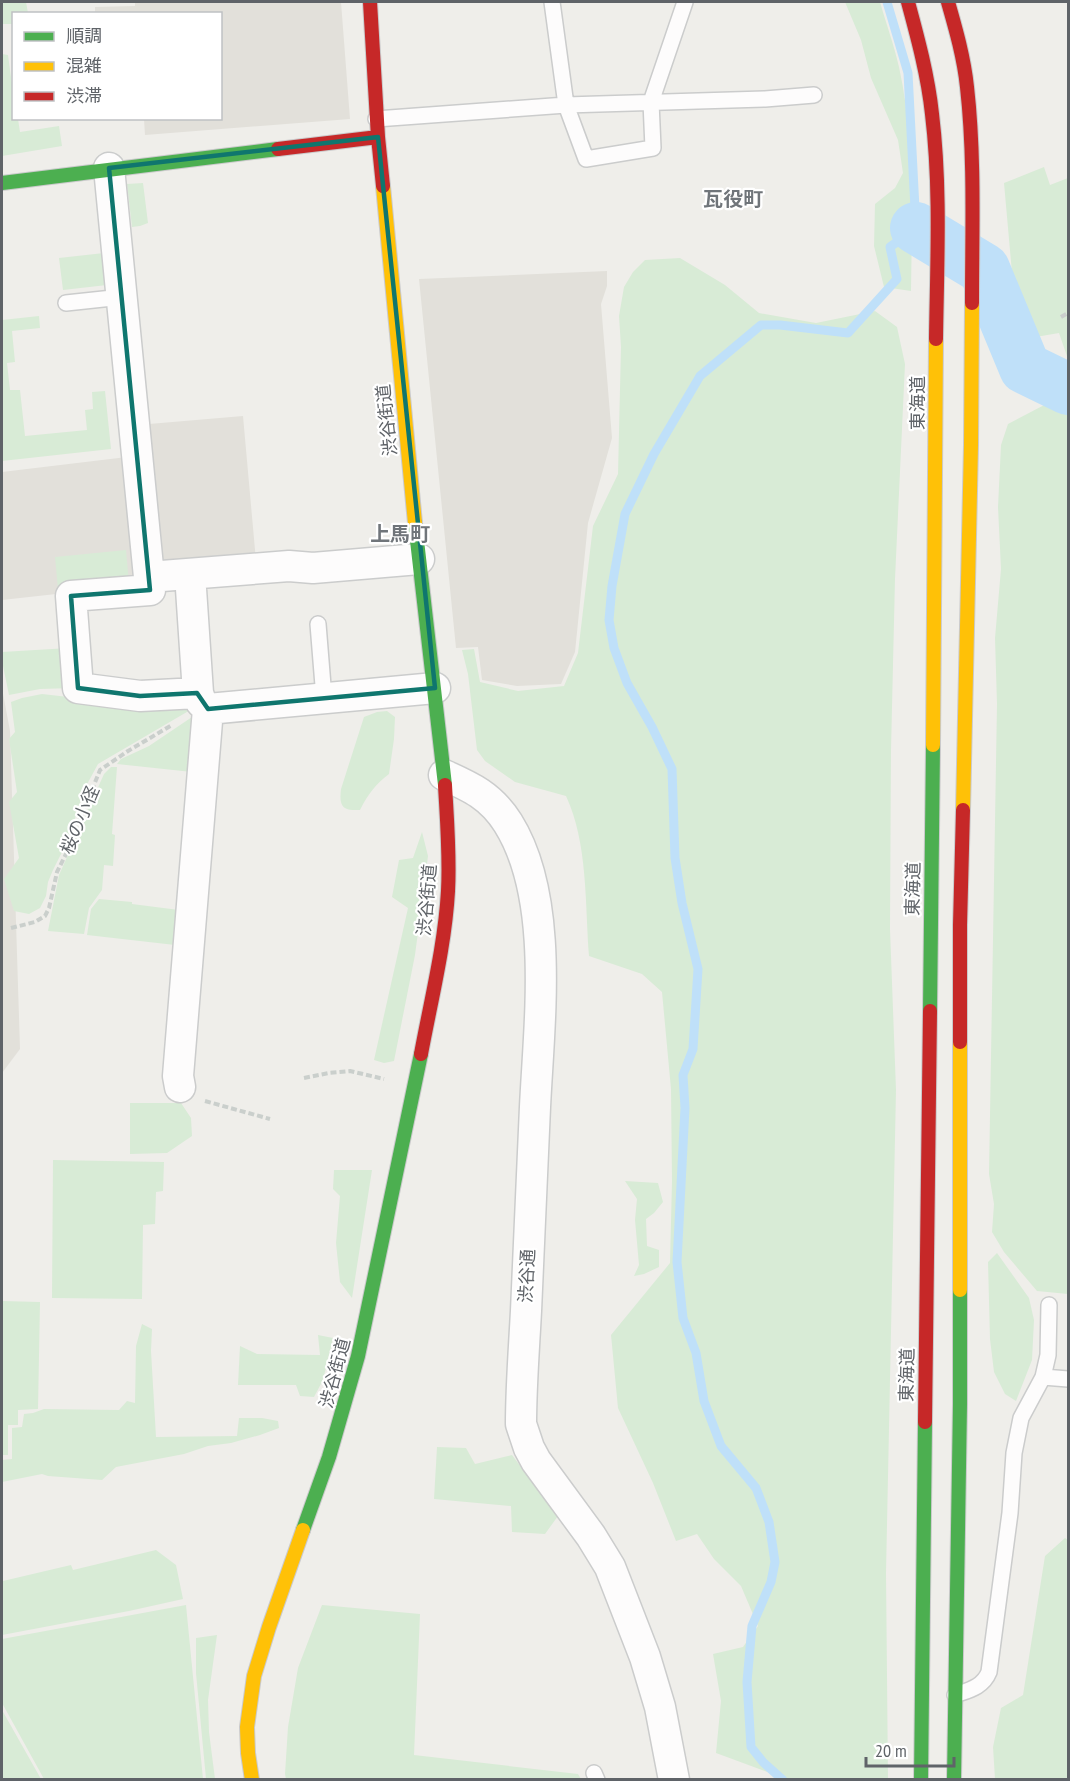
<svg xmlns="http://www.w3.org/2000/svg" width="1070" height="1781" viewBox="0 0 1070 1781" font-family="'PT Sans Narrow','Noto Sans JP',sans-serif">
<rect width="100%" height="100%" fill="#efeeea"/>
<path fill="#e2e0da" d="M135,2H341L350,119L145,135L144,119L220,118V14L95,13V7L135,6Z
M607,271V286L601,304L612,438L588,523L575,652L561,684L517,686L482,680L478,647L456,648L419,279Z
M243,416L256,561L157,566L149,424Z
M127,457L137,585L2,600V472Z
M2,688L10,731L20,1049L2,1073Z"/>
<path fill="#d8ebd6" d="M3,2H26L28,13L14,14L13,24H2Z
M845,2H880C886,23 894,45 899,67C915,140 912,217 911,291L884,287L874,246L875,204L895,188L903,173L898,140L871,78L861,40Z
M2,54L8,55L13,92L14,118L18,119L20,132L59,126L62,146L2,156Z
M1044,167L1050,185L1068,178V359L1059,333L1018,340L1004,183Z
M143,183L148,223L140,226L132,227L127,184Z
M104,253L107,285L63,290L59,258Z
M680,258L725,285L759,313L816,323L875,311L897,327L905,364L895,579L891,750L890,929L896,1090L886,1573L888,1779H786L716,1753L721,1701L713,1654L743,1647L758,1626L741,1586L714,1559L697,1534L676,1541L653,1483L618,1408L611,1335L670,1263L672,1181L671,1089L662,992L642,974L589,956C585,904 588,843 566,796L515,782L485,761L477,750L468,674L462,650L474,649L480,682L518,691L564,686L578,653L593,526L618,474L621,347L619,316L624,287L633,272L645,260Z
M39,316L40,328L12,331L15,362L7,363L10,390H20L25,436L87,430L85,410L93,409L92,392L105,391L111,449L2,461V320Z
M1050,402L1068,404V1294L1037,1291L1004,1252L992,1232L994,1204L989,1174L997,704L995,638L1001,569L998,507L1001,445L1008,424Z
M126,550L129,583L58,589L55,557Z
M69,648L73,688L40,689L9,695L2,661V652Z
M42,694L86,699L180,702L192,709L98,764L85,788L67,842L53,870L48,882L46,896L40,908L29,914L14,911L4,879L19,858L9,802L17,792L9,739L15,732L11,702L22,698Z
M387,711L395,717L394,739L389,774C376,784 368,794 360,810C342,811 339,806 341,789L364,717L377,712Z
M192,717L194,720L192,772L117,764L121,759L149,746Z
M111,767H117L112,834L115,835L113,866L104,865L102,890L89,908L84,934L48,931L59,875L104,774Z
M422,832L428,856L415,955L394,1061L384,1063L374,1060L408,908L392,897L399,860L413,858Z
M99,899L132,902V904L179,910L175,945L87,935L91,909Z
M130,1103H181L191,1118L192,1136L167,1153L130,1154Z
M53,1160L164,1162L163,1191L156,1192L155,1224L143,1225L142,1299L52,1298Z
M334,1170H372L352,1298L340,1282L336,1243L340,1196L333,1189Z
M625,1181L658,1183L663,1202L654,1213L646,1219L647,1246L659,1250V1267L644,1274L634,1276L639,1265L635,1220L637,1199Z
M997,1253L1029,1298L1034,1320L1032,1360L1016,1401L1005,1394L994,1372L990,1339L988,1262Z
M2,1301L40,1302L38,1409L18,1410V1425H8V1455H2Z
M142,1324L152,1329L151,1351L156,1437L237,1436L239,1418H262L278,1421L279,1428L260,1435L231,1443L208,1446L184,1454L116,1467L102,1480L48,1476L42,1474L2,1482V1460L12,1459V1428L22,1427L24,1414L33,1413L44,1409L119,1410L127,1401L135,1403L136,1346Z
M318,1335L333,1338L323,1380L314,1397L300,1396L296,1385H238L240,1346L257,1354L320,1355Z
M437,1447L466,1448L475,1464L512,1455L558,1516L545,1534L512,1532L511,1506L434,1499Z
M1065,1538L1068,1540V1779H995L993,1747L1001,1708L1023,1695L1045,1556Z
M156,1550L176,1565L183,1599L129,1611L2,1635V1579L3,1581L71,1565L73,1570Z
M186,1605L203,1779H44L2,1703V1639Z
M322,1605L420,1614L414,1755L578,1774L581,1779H286L285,1774L288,1727L298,1668Z
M217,1635L208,1700L209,1732L215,1779H206L196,1673V1638Z
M2,1710L41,1779H2Z"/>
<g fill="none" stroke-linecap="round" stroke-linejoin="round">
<path stroke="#bfe0f9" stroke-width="9" d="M783,1780L763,1762L751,1747L747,1682L752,1626L771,1582L775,1562L769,1522L756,1488L721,1446L704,1401L696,1353L683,1318L677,1262L685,1108L683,1075L693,1049L698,969L682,903L675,858L672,769L652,727L627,683L614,648L609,620L612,586L625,514L654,454L700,376L761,325H780L848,333L897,279L890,247L916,228L908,73L887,2"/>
<path stroke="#bfe0f9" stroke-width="52" d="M916,228L984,269L1025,368L1068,389"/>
<defs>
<path id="lane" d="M552,2L566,105L586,159L653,148L651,102L685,2
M376,119L566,105L765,99L814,95
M66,303L122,297
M318,624L324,698
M1043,1377L1048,1355L1049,1305
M955,1695C969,1690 983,1687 989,1672L1010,1513L1014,1453L1021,1418L1043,1377L1068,1379
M594,1773L597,1780"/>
<path id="street" d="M109,168L149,577L289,566L313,568L419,559
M190,574L198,693L201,702L208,709
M149,577L150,590L71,596L78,688L140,696L198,693
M444,775C471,787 491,796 508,823C555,898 539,1022 535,1107C532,1175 529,1243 526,1311C524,1349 521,1387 521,1424L529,1448L536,1461L591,1536L610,1567L645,1657L660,1707L674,1780
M180,1087L178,1076L208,709L435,688"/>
<path id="fast" d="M2,183L278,149
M415,523L445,785
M930,1011L933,745
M303,1530L329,1457L358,1356L421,1054
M921,1780L925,1422
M954,1780L960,1404V1290"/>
<path id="slow" d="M383,186L415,523
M933,745L936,339
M963,810L971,445L972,303
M960,1042V1290
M252,1780L248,1753L247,1727L254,1676L269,1627L303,1530"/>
<path id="jam" d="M370,2L378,137L383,186
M908,2C918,39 928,76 932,114C941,188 937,264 936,339
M948,2C956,30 964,58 967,87C975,158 972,231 972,303
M278,149L378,137
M960,1042V925L963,810
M421,1054C431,1000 445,945 448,891C450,856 447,821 445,785
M925,1422L930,1011"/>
</defs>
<use href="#lane" stroke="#cbcccc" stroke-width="18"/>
<use href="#street" stroke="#cbcccc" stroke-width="33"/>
<use href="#fast" stroke="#cacacb" stroke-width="16"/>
<use href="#slow" stroke="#cacacb" stroke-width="16"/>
<use href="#jam" stroke="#cacacb" stroke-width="16"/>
<path stroke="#cacfcc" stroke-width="4" stroke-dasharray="6 3" stroke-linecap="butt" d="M1061,317L1068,313
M11,928L35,922L45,916L49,908L57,872L67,852L100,770L128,751L172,725
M304,1078L329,1073L350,1071L384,1079
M205,1101L270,1119"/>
<use href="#lane" stroke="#fdfcfc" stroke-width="15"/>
<use href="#street" stroke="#fdfcfc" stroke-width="30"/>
<use href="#fast" stroke="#4caf50" stroke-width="14"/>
<use href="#slow" stroke="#ffc107" stroke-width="14"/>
<use href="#jam" stroke="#c62828" stroke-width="14"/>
</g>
<path fill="none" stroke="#0f766e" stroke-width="4.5" stroke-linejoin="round" d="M378,137L435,688L208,709L197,693L140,696L78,688L71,596L150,590L109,168Z"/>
<g text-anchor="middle" stroke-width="4.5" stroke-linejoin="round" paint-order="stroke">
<g font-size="18" fill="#5f6368" stroke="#fff">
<text transform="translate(918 403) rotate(-90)" y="6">東海道</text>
<text transform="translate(387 420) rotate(-96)" y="6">渋谷街道</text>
<text transform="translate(80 820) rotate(-67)" y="6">桜の小径</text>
<text transform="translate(913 889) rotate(-89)" y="6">東海道</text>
<text transform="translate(427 900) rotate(-85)" y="6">渋谷街道</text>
<text transform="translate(527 1276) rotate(-87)" y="6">渋谷通</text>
<text transform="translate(335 1373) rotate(-75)" y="6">渋谷街道</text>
<text transform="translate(907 1375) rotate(-89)" y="6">東海道</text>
</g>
<g font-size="20" font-weight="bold" fill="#70757a" stroke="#fff">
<text x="733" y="206">瓦役町</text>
<text x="400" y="541">上馬町</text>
</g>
</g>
<rect width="1070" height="1781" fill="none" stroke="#5f6368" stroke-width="6"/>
<rect x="12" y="12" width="210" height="108" fill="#ffffff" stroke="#bfc1c3" stroke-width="1.5"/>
<rect x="24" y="32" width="30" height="9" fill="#4caf50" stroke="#bfc1c3" stroke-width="1.5"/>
<text x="66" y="42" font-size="18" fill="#5f6368">順調</text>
<rect x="24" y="62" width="30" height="9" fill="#ffc107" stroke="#bfc1c3" stroke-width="1.5"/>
<text x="66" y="72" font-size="18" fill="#5f6368">混雑</text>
<rect x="24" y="92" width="30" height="9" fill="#c62828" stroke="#bfc1c3" stroke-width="1.5"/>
<text x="66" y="102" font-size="18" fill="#5f6368">渋滞</text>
<path d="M866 1757v9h88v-9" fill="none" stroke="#5f6368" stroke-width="3"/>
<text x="875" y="1757" font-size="18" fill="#5f6368" stroke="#ffffff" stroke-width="4.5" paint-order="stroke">20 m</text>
</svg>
